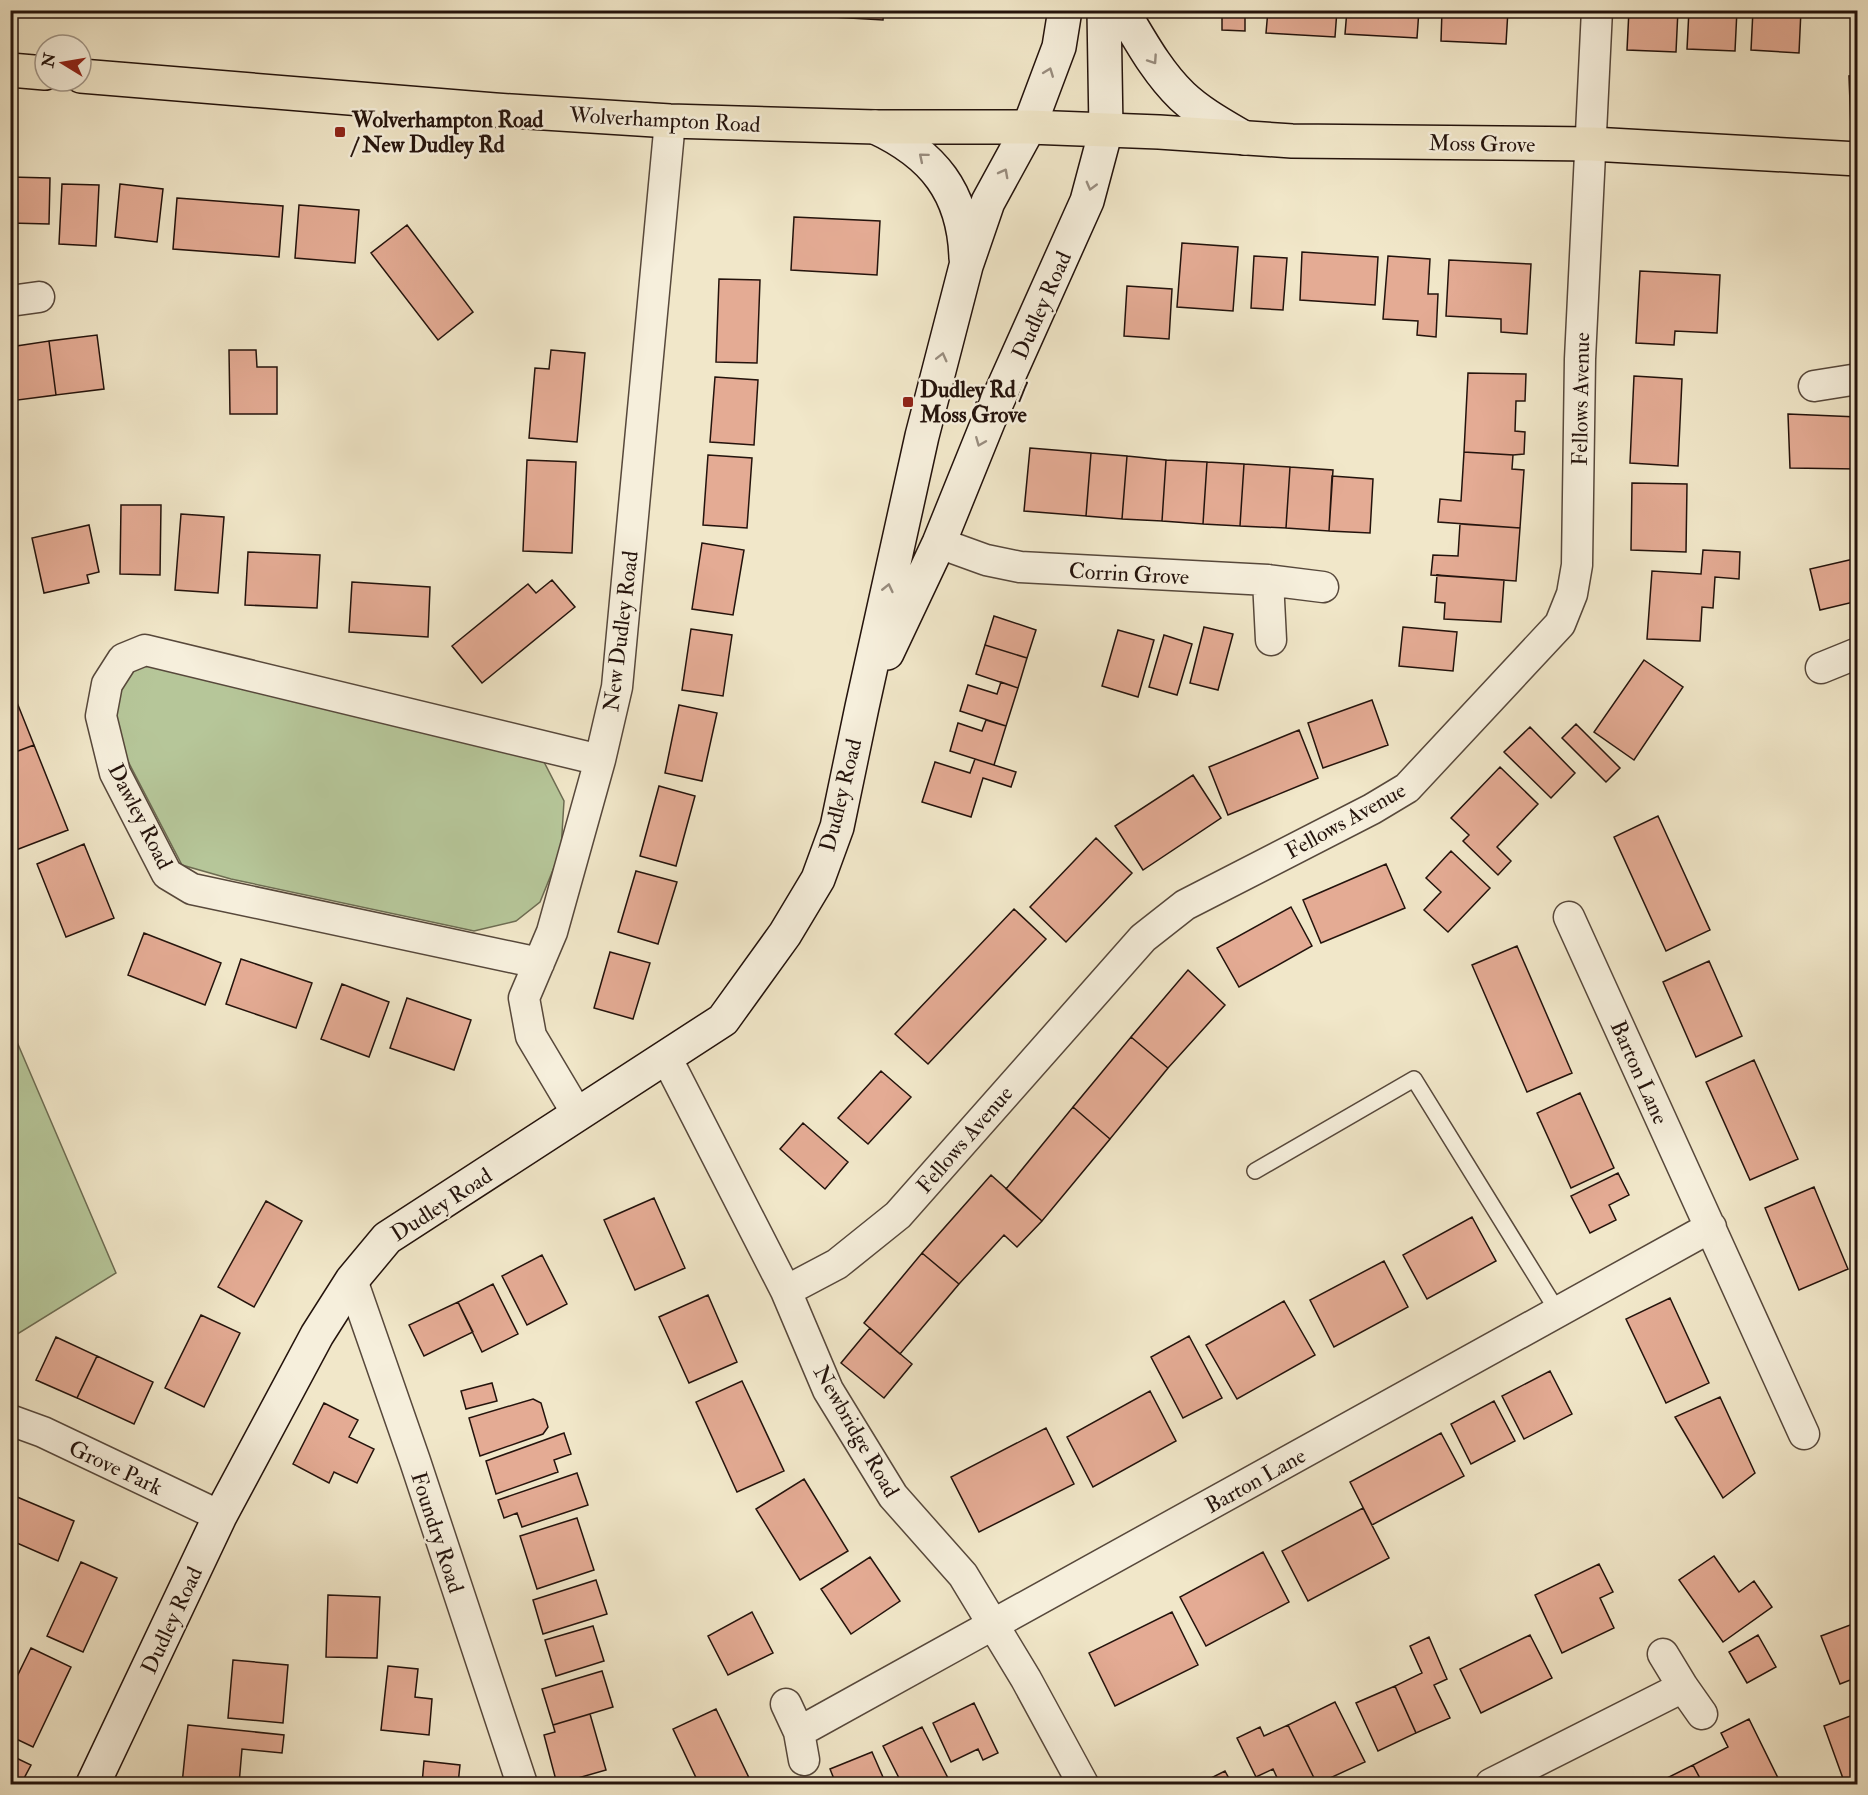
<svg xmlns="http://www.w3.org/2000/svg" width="1868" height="1795" viewBox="0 0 1868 1795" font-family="'IM FELL Double Pica',serif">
<rect width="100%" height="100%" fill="#f1e7c9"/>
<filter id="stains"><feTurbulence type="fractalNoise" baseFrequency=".00333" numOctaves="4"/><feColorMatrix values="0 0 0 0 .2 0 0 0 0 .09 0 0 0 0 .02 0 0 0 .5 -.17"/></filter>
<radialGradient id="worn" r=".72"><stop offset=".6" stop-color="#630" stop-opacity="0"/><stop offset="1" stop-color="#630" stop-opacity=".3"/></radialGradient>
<path fill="#b6c699" stroke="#6d6c52" stroke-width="1.5" d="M150,666L542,758L564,801L561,850L540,902L516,921L474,931L231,879L182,865L119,744L111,706L128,668Z
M11,1028L116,1273L11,1338H10Z"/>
<path fill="#e4ab94" stroke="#24130c" stroke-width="1.5" d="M783,10H833V17L783,14Z
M833,10H884L883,20L833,17Z
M897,10H978L897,14Z
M1222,10H1245V31L1222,30Z
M1268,10H1337L1335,37L1266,33Z
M1347,10H1419L1417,38L1345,34Z
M1442,10H1508L1506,44L1441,41Z
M1629,10H1678L1676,52L1627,50Z
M1689,10H1737L1735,51L1687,49Z
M1753,10H1801L1799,53L1751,50Z
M1858,75V127L1851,128L1849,76Z
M10,177L50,178L49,224L10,223Z
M62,184L99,185L96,246L59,244Z
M120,184L163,189L157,242L115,237Z
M177,198L283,206L279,257L173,249Z
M299,205L359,210L355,263L295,258Z
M794,217L880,221L877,275L791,270Z
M407,225L473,312L438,340L371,253Z
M1182,243L1238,247L1233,311L1177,307Z
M1302,252L1378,257L1375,305L1300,300Z
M1254,256L1287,258L1283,310L1251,308Z
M1388,256L1430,259L1428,294H1438L1436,337L1417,335L1418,321L1383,319Z
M1449,260L1531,264L1527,334L1501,332V319L1446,316Z
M1640,271L1720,275L1717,333L1675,331L1674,345L1636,343Z
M719,279L760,280L757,363L716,362Z
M1127,286L1172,289L1169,339L1124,336Z
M97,335L104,389L56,395L49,341Z
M49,341L56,395L10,401V347Z
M229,350H256L257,367H277V414H230Z
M551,350L585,353L577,442L529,438L535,368L549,369Z
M1468,373L1526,374L1525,401H1516L1515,431L1525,432L1524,454L1513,455L1464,452Z
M1634,376L1682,379L1678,466L1630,463Z
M715,377L758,380L754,445L710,442Z
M1788,414L1858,417V469L1790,468Z
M1030,448L1091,453L1086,516L1024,511Z
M1464,452L1513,455L1512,469L1524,470L1520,528L1438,522L1440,499L1461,501Z
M1091,453L1127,456L1122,519L1086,516Z
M708,455L752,458L747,528L703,525Z
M1127,456L1166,460L1162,521L1122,519Z
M527,460L576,462L572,553L523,551Z
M1166,460L1207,462L1203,524L1162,521Z
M1207,462L1244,464L1240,526L1203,524Z
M1244,464L1290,467L1286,528L1240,526Z
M1290,467L1333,470L1329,531L1286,528Z
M1332,476L1373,479L1370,533L1329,531Z
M1632,483L1687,484L1686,552L1631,550Z
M121,505H161L160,575L120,574Z
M181,514L224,517L218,593L175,590Z
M1460,524L1520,528L1516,581L1431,575L1433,555L1458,556Z
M89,525L99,572L87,575L89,583L44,593L32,538Z
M702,543L744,550L733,615L692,609Z
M1703,550L1740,552L1739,579L1715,577L1713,608L1702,607L1700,641L1647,639L1652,571L1701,574Z
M248,552L320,555L317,608L245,605Z
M1858,558V601L1820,610L1810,569Z
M1437,575L1504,580L1501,622L1444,619L1445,603L1435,602Z
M552,580L575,607L482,683L452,646L528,584L536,593Z
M352,582L430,587L428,637L349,632Z
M994,616L1036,630L1027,658L985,645Z
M1204,627L1233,634L1218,690L1190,683Z
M1403,627L1457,632L1453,671L1399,666Z
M691,629L732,635L723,696L682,690Z
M1118,630L1154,640L1138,697L1102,686Z
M1164,635L1192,644L1177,695L1149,687Z
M985,645L1027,658L1018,688L976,674Z
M1644,660L1683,687L1634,760L1594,732Z
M1001,682L1018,688L1006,726L960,711L968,685L997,694Z
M10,685L34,745L10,754Z
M1372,700L1388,745L1323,768L1308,723Z
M679,705L717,713L702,781L665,773Z
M986,720L1006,726L994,765L950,751L958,723L982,731Z
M1576,724L1620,768L1606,782L1562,738Z
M1530,727L1575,773L1551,798L1504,752Z
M1299,730L1318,778L1228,815L1209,767Z
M34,745L68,830L16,850L10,835V754Z
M975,759L1016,772L1011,787L983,778L971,817L922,802L935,762L970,773Z
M1500,767L1538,804L1497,847L1511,861L1498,875L1463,841L1469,835L1451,818Z
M1193,775L1221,818L1143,870L1115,826Z
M659,786L695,796L676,866L640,856Z
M1658,816L1710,930L1666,951L1614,837Z
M1096,838L1132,873L1066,942L1030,907Z
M84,844L114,918L66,937L37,864Z
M1451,851L1490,888L1448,932L1424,910L1441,892L1426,878Z
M1386,864L1405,908L1321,943L1303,900Z
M636,871L677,882L658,944L618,932Z
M1291,907L1312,946L1239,987L1217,948Z
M1014,909L1046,939L928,1064L895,1034Z
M144,933L221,963L205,1005L128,975Z
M1517,946L1572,1073L1527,1092L1472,965Z
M610,952L650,963L633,1019L594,1008Z
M241,959L312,983L296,1028L226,1004Z
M1709,961L1742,1036L1696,1057L1663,982Z
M1188,970L1225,1005L1168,1068L1131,1037Z
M342,984L389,1002L369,1057L321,1039Z
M407,998L471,1020L454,1070L390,1048Z
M1131,1037L1168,1068L1110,1139L1073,1107Z
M1754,1060L1798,1159L1750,1180L1706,1082Z
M881,1071L911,1097L868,1144L838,1118Z
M1580,1093L1614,1168L1571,1188L1537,1113Z
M1073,1107L1110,1139L1042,1221L1006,1189Z
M803,1123L848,1162L825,1189L780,1149Z
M1618,1173L1629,1195L1609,1205L1616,1220L1590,1233L1571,1196Z
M991,1175L1042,1221L1017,1247L1004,1235L959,1284L922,1253Z
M1814,1187L1848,1269L1799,1290L1765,1208Z
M654,1198L685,1268L635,1290L604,1220Z
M266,1201L302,1221L254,1307L218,1287Z
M1472,1217L1496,1261L1427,1299L1403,1255Z
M922,1253L959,1284L900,1354L864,1323Z
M542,1255L567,1304L527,1325L502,1276Z
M1384,1261L1408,1307L1334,1347L1310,1300Z
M493,1284L518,1334L482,1352L458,1302Z
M708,1295L737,1362L689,1383L659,1317Z
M1670,1298L1709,1383L1666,1403L1626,1319Z
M1284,1301L1315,1355L1237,1399L1206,1345Z
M458,1302L473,1332L424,1356L409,1325Z
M201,1315L240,1333L204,1407L165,1388Z
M870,1328L912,1364L884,1398L841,1363Z
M1189,1336L1222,1398L1183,1418L1151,1357Z
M56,1337L97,1356L77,1398L36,1380Z
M97,1356L153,1382L134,1424L77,1398Z
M1550,1371L1572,1414L1524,1439L1502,1396Z
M742,1381L784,1471L737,1492L696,1402Z
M492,1383L497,1401L466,1409L461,1391Z
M1150,1391L1176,1441L1093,1487L1067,1437Z
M1720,1397L1755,1473L1723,1498L1675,1417Z
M533,1399L541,1403L548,1427L543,1434L480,1456L469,1418Z
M1494,1401L1515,1441L1471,1464L1451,1424Z
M324,1403L358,1420L349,1437L374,1449L357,1483L334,1472L329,1483L293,1464Z
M1046,1428L1074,1484L979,1532L951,1477Z
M564,1433L571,1454L554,1460L558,1472L496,1494L486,1461Z
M1441,1433L1464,1476L1372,1525L1350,1482Z
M577,1473L588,1505L522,1527L517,1513L504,1518L498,1500Z
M804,1479L848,1551L800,1580L756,1509Z
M10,1494L74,1521L58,1561L10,1540Z
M1363,1508L1389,1558L1308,1601L1282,1551Z
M577,1518L594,1570L537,1589L520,1536Z
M1263,1552L1289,1602L1206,1646L1180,1597Z
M1714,1556L1739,1592L1754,1581L1772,1607L1723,1642L1679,1580Z
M870,1557L900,1601L851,1634L821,1589Z
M81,1562L117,1578L83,1652L47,1636Z
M1599,1564L1613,1592L1600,1598L1614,1628L1562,1653L1535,1595Z
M596,1580L607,1614L543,1634L533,1600Z
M328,1595L380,1597L377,1658L326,1657Z
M752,1612L773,1653L728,1675L708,1636Z
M1172,1612L1198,1665L1115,1706L1089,1653Z
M1858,1622V1677L1840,1684L1821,1636Z
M593,1626L604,1661L556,1676L545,1640Z
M1530,1635L1552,1678L1481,1713L1460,1669Z
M1758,1635L1776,1667L1747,1683L1729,1652Z
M1429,1637L1447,1679L1434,1685L1450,1718L1416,1733L1395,1686L1422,1673L1410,1646Z
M31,1648L71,1667L33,1747L10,1736V1691Z
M233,1660L288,1665L283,1723L228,1718Z
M388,1666L418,1669L415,1697L432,1699L429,1735L381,1730Z
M602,1671L613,1707L553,1725L542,1689Z
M1395,1686L1416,1733L1378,1751L1356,1703Z
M1335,1702L1365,1762L1317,1784L1288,1725Z
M974,1703L998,1753L983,1760L978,1749L951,1762L933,1723Z
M716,1709L752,1784H699L673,1729Z
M1858,1713V1784H1845L1824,1726Z
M590,1714L606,1770L557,1784L544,1735L555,1732L553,1725Z
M1749,1719L1781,1784H1703L1693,1765L1728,1747L1721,1733Z
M188,1725L284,1735L282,1753L242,1749L239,1784H182Z
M1288,1725L1317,1784H1280L1273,1769L1256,1777L1237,1738L1260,1727L1264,1736Z
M922,1727L949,1780L939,1784H902L883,1746Z
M872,1752L886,1784H836L830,1769Z
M10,1755L31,1765L21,1784H10Z
M424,1761L460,1765L458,1784H422Z
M1693,1765L1703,1784H1655Z
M1225,1771L1232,1784H1199Z"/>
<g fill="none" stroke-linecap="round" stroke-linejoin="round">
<defs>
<path id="lane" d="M1255,1171L1414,1079L1558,1312"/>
<path id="street" d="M10,301L39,297
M1814,386L1858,379
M939,543L986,560L1020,567L1268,580L1323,587
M1268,580L1271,640
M1821,668L1858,653
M1569,917L1804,1434
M539,963L192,889L167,874L115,773L101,716L107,684L123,659L145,650L600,760
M666,1057L786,1291L828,1390L893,1496L963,1575L1026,1679L1083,1784
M578,1115L531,1036L524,998L552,932L600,760L617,687L670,121
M352,1280L415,1461L522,1784
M786,1291L837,1264L898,1215L1143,938L1185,905L1372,809L1407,788L1560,624L1572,594L1577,565L1580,359L1597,10
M10,1420L43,1432L220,1516
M1663,1654L1683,1687L1702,1714
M786,1704L799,1732L804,1760
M799,1732L1711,1227
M1491,1784L1683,1687"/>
<path id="secondary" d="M1122,10C1140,40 1157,72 1182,96C1200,113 1222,125 1244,138
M875,127C933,154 964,192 966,258
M887,653L939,543L988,422L1087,201L1106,130L1104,10
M93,1784L220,1516L317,1335L352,1280L387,1238L723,1020L785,934L818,879L837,827L862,707L922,436L966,266L988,202L1029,127L1059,47L1065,10"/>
<path id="highway" d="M10,70L45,73
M81,76L495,110L670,121L875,127H1029L1159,132L1292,141L1592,144L1858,159"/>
</defs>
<use href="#lane" stroke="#57483b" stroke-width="18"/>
<use href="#street" stroke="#57483b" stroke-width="33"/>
<use href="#secondary" stroke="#24130c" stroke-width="36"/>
<use href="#highway" stroke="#24130c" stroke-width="36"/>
<use href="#lane" stroke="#f6efdc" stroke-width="15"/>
<use href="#street" stroke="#f6efdc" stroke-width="30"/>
<use href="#secondary" stroke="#f6efdc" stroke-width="33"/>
<use href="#highway" stroke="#f1e7c9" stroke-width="33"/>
</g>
<defs><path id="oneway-chevron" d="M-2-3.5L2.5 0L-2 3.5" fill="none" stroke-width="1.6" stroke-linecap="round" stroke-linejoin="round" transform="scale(1.5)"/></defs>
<g stroke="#988c7e">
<use href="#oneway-chevron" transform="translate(1153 60) rotate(56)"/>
<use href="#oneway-chevron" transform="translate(1049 72) rotate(-69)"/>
<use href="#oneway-chevron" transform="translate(923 157) rotate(-140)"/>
<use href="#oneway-chevron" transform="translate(1004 173) rotate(-62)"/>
<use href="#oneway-chevron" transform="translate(1091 186) rotate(105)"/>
<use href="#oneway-chevron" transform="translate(942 357) rotate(-76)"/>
<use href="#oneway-chevron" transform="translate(980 442) rotate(112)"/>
<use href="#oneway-chevron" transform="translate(888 588) rotate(-77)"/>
</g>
<g fill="#8f2418" stroke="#f6efdc" stroke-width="2">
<rect x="334" y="126" width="12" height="12" rx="3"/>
<rect x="902" y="396" width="12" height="12" rx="3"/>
</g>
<g text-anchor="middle" stroke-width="5" stroke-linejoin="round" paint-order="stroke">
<g font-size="22" font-weight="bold" fill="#24130c" stroke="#f6efdc" text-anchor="start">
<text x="352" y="127">Wolverhampton Road<tspan x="352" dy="25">/ New Dudley Rd</tspan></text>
<text x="920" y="397">Dudley Rd /<tspan x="920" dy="25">Moss Grove</tspan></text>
</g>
<g font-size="22" fill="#24130c" stroke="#f6efdc">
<text transform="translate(665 119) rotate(3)" y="8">Wolverhampton Road</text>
<text transform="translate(1482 143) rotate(1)" y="8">Moss Grove</text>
<text transform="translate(1041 305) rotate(-66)" y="8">Dudley Road</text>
<text transform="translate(1580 399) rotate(-89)" y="8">Fellows Avenue</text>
<text transform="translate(1129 573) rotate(3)" y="8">Corrin Grove</text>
<text transform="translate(620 631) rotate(-83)" y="8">New Dudley Road</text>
<text transform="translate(840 795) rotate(-76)" y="8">Dudley Road</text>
<text transform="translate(141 816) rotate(63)" y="8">Dawley Road</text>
<text transform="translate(1345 820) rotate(-29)" y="8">Fellows Avenue</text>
<text transform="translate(1640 1072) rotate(66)" y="8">Barton Lane</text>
<text transform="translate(964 1139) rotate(-49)" y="8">Fellows Avenue</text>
<text transform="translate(441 1204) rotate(-33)" y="8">Dudley Road</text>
<text transform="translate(857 1431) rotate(60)" y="8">Newbridge Road</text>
<text transform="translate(116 1467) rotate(25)" y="8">Grove Park</text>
<text transform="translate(1255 1480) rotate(-29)" y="8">Barton Lane</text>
<text transform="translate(438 1532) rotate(72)" y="8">Foundry Road</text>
<text transform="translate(171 1620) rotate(-65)" y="8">Dudley Road</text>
</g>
</g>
<rect width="1868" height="1795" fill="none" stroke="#f1e7c9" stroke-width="36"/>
<rect x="12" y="12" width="1844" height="1771" fill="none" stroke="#24130c" stroke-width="3"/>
<rect x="18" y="18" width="1832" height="1759" fill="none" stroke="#24130c" stroke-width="1.5"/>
<g transform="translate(63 63) rotate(281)"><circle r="28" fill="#f6efdc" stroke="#a29789" stroke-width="1.5"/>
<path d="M0-4.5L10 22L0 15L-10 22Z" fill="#8f2418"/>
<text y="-9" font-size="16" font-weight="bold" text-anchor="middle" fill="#24130c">N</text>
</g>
<rect width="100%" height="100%" filter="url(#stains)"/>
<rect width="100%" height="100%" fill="url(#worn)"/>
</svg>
